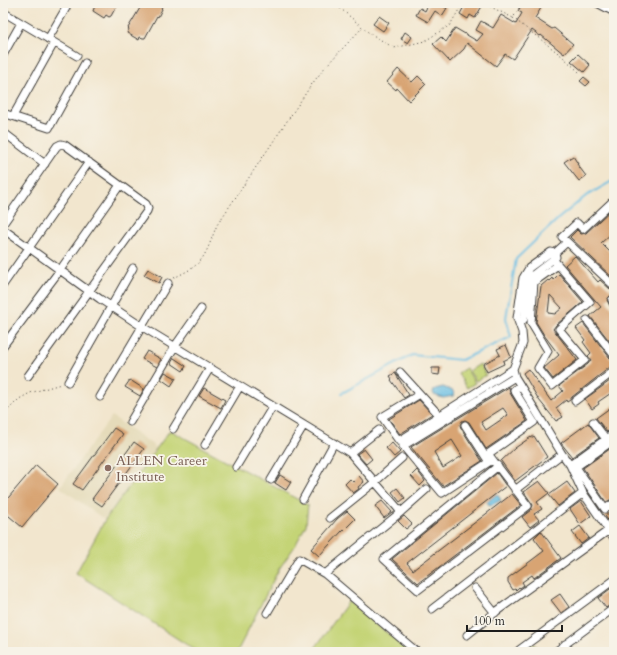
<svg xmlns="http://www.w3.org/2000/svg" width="617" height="655" viewBox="0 0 617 655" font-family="Cardo,serif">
<rect width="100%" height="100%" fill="#f7f3e8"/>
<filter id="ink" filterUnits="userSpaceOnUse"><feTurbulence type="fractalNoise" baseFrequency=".025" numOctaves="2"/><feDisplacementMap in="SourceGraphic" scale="8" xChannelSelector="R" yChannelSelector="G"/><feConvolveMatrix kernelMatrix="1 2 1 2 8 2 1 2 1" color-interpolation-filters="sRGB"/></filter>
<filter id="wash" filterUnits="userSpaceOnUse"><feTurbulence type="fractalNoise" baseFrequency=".012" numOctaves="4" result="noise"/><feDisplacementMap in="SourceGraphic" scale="16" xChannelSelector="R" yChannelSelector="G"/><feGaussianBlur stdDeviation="0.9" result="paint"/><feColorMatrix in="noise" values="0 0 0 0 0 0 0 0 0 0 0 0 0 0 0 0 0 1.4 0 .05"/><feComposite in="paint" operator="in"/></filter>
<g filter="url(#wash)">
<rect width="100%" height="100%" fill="#f2e6ce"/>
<path fill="#e5dbba" d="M112,416L157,448L105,520L60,487Z"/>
<path fill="#c4d476" stroke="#707849" d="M480,364L486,375L476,381L469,371Z
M466,368L475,383L467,388L458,373Z
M170,430L308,505L306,525L295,546L279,569L237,652H198L76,573L105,520Z
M349,601L410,652H321L315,648Z
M534,644L541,652H523Z"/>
<path fill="#66bde3" stroke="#416c80" d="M443,387L453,391L454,394L453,396L443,398L434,395L433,392L435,389Z
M497,494L501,500L490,506L487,502Z"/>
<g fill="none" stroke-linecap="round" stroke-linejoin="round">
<path stroke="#66bde3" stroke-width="2" d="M342,393L412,355L461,360L511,337L506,318L516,259L559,218L586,196L614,180"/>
</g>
<g id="blocks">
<path fill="#d8a473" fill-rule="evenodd" d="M96,3H118L111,16L109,17L106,15L104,18L93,11Z
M143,3H159L163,5L161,8L162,9L158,17L157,16L145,38H143L140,37L139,40L127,33L129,29L128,28Z
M429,3H446L444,7L447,8L442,16L435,11L428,22L416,15L420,8L425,11Z
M466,3H484L475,18L470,15L468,19L460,14Z
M523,3H527L532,6L533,3L541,8L535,18L552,29L554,28L573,44L564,54L541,35L540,36L532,30L513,59L505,54L496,66L467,43L464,49L450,62L433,44L441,37L446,42L455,28L477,41L483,34L476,30L481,21L493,28L501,15L516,24L522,13L518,11Z
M379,16L389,23L383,31L373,24Z
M405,32L412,37L408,43L401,39Z
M578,54L590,65L584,72L571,61Z
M398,69L412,82L418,76L426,84L409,101L397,88L396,90L387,82Z
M584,77L590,82L586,86L580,81Z
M573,156L578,164H577L586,176L579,181L564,162Z
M614,207V231L601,243L614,256V279L570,237L577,230L581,234L586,233Z
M575,256L598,282L600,280L610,289L614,291V295L610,296L607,300L610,306L614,308V347L590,316L601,307L565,265Z
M148,269L162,277L159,283L144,275Z
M559,274L583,302L556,325L553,329L577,360L553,379L544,368L559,355L544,335L536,322L541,286L548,280L549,281L552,278L553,280ZM550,295L562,308L555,314L548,313Z
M583,323L610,358L614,360V364L572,397L570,400L567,402L566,400L556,408L563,417L556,421L539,400L523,373L528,369L551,401L563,391L559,386L588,364L591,360L588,356L591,353L583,342L585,340L576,328Z
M506,345L511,357L503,361L504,364L487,372L483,364L500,355L497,349Z
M147,351L161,359L157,367L142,359Z
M174,358L186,366L183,371L171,363Z
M432,368H440L439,375L432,374Z
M165,372L176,378L171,386L161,379Z
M395,373L409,395L404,398L391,380L392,379L390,376Z
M614,378V391L598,402L599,404L592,409L585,399Z
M130,380L144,389L140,396L125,387Z
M509,387L510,393L527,421L486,449L469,422L465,420L462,421L460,425L461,428L482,461L443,486L411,447ZM503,408L508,415L486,430L481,422ZM452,440L462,456L443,468L434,452Z
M204,388L225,400L221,408L199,396Z
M419,400L432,414L400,434L389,419Z
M614,405V428L607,432L596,418Z
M588,423L599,438L572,457L561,443Z
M114,428L123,434L82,490L73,484Z
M534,436L547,457L515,481L501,461L515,448L531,437V438Z
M134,442L144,449L102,506L92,499Z
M392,443L400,452L394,457L386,448Z
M614,446V498L606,502L583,468Z
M364,449L372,459L366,464L357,454Z
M36,465L58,484L22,527L3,511V504Z
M417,470L425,481L420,486L411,476Z
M497,473L506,486L407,563L413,570L512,494L521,505L418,583L392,559Z
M280,475L291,482L286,490L275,483Z
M359,476L364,482L358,487L359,489L353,493L345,484L350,479L353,482Z
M539,481L549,493L537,502L542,509L534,514L539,520L530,527L522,517L531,510L533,505L524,492Z
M567,482L575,493L558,506L549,495Z
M397,488L405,498L400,502L392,492Z
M382,501L392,512L384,518L375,506Z
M581,501L591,516L580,524L570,509Z
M614,509V520L610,523L605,516Z
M347,511L355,519L342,532V531L319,556L311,549L337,519Z
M404,516L412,524L406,529L398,521Z
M580,526L589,538L581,544L572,532Z
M541,531L561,558L534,578L532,575L522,582L524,585L520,588L519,587L516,590L515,589L513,590L508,582V578L544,551L534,538Z
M614,586V602L606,608L598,598Z
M560,594L569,607L561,613L551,600Z"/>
</g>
</g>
<g filter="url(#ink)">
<use href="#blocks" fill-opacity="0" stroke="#3c3a37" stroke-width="1"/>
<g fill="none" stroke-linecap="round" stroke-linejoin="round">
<defs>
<path id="minor" d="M597,3L614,12
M3,12L77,56
M48,39L66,8
M3,55L21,23
M3,113L49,128L85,63
M13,116L54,43
M3,132L45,164
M614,200L583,229L577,223L562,237L613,285L614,284
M3,224L57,146L61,144L65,145L146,204L148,208L147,211L28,376
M3,229L100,299L141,326L350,453L401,512L325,574
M555,253L567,242
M553,259L590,302L559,329L585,360L552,386L538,368L548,351L531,323L534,282L558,265
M3,285L89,162
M612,300L614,303
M587,320L614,355
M520,324L524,319L530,277L556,257L555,253L551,252L529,268L523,278L517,318L522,332L523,343L513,369L515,377L520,385L562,454L570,465L583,493L614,538
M3,346L60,270L120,185
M400,372L440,416
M68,382L133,268
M420,394L382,417L399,441L513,369
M100,397L168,283
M575,401L614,371
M130,422L175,346L201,309
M593,422L606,439
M465,425L489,462L442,493L403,446L515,377
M173,429L210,368
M614,440L576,467L605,509L614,503
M205,445L240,386
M350,453L379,430
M489,455L528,506L418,590L384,559L498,466
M485,456L534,422L514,390L520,385
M570,465L614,433
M236,467L273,406
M271,480L304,425
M515,490L562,454
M303,499L334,443
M401,512L427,489
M330,518L375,482L402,458
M475,588L495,613
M432,609L583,493
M267,613L299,559L325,574L417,652
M467,635L497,611L609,530
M565,644L571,652
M519,650L614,580
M555,652L614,608"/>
</defs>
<use href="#minor" stroke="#3c3a37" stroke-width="9"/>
<path stroke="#3c3a37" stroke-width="1" stroke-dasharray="1 3" stroke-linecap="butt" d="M334,3L368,32L394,48L425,41L450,25L463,3
M483,3L513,18L522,3
M513,18L562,56L579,72
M174,278C181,274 189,271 196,265C207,256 211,239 217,225L312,84L326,66L362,28
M3,415L19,399L30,393L61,384"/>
<use href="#minor" stroke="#fff" stroke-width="7"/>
</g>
</g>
<circle fill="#8d6e63" stroke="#f7f3e8" stroke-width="1.5" cx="108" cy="468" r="4"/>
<g text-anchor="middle" stroke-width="3.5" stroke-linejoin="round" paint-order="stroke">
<g font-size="14" fill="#785e54" stroke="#f7f3e8" text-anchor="start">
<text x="116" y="465">ALLEN Career<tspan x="116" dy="16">Institute</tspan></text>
</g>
</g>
<rect width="617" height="655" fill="none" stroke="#f7f3e8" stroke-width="16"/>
<path d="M467 625v6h95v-6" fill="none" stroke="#1c1c1c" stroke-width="2"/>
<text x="473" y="625" font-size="12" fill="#1c1c1c" stroke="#f7f3e8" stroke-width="3" paint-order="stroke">100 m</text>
</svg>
